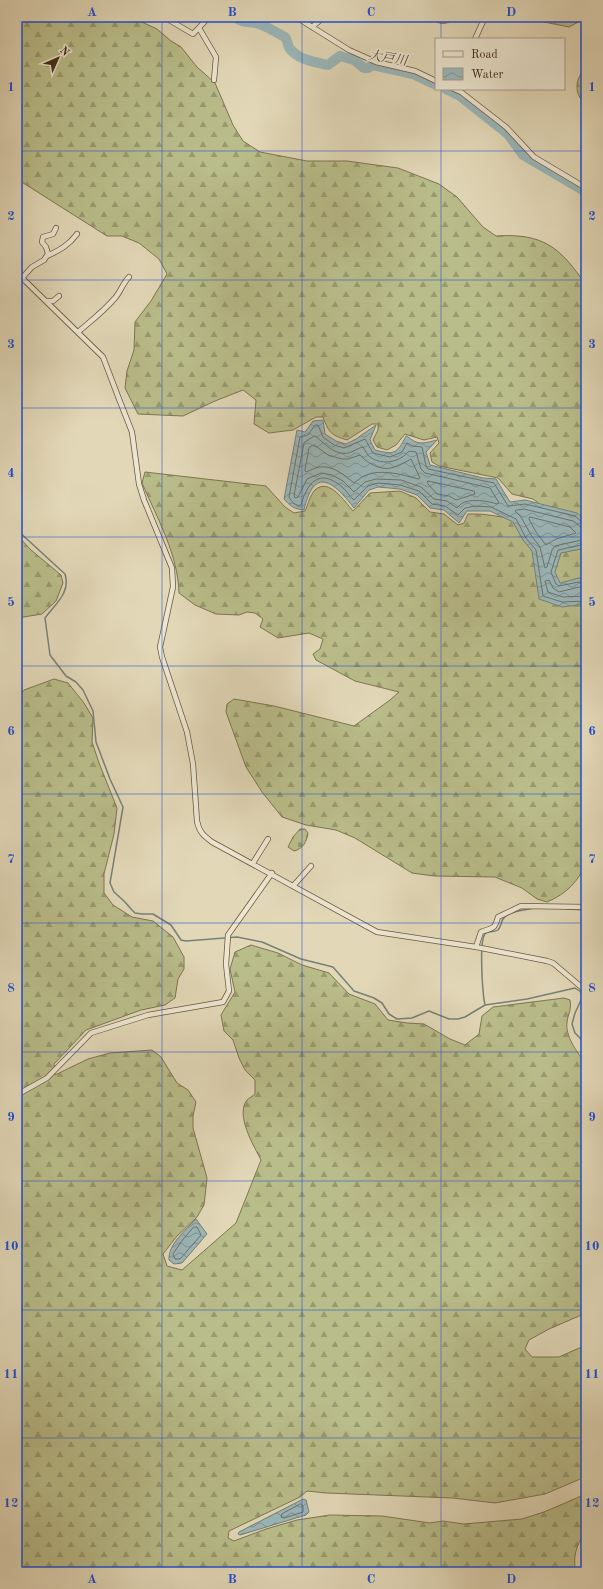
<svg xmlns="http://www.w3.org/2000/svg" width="603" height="1589" viewBox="0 0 603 1589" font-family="'Old Standard TT','Noto Serif JP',serif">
<defs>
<pattern id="forest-firs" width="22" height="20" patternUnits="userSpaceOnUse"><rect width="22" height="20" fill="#b9bd8a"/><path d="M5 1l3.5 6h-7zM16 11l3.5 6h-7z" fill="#989a70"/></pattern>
<pattern id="cemetery-stones" width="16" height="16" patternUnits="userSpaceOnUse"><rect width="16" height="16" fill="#b9bd8a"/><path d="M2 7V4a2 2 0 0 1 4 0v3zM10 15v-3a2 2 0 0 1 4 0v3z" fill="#989a70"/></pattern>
<pattern id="water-waves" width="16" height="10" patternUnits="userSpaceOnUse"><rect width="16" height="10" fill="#9ab7ba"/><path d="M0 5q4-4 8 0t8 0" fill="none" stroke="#7f9596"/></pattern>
</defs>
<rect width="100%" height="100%" fill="#e2d8b8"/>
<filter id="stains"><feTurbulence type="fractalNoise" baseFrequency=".005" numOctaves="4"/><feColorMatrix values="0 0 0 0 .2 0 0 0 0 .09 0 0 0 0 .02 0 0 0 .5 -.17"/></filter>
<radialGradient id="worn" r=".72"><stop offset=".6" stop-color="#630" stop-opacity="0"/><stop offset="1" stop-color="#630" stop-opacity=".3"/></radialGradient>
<path fill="url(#forest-firs)" stroke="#7e7551" d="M17,17H131L157,29L171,41L181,47L197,67L215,83L233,125L243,141L260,152L307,161H347L398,168L439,184L457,197L483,227L496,236C543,233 560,247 586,285V861C580,881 566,894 547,902L537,899L522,888L495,877L434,876L412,873L355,838L336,830L306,825L282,817L262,792L246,767L226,712L227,704L234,699L274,706L354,726L390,700L399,692L355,681L316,660L313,654L320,649L323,639L309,633L278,638L260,627L263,619L255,613L247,612L239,615L216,614L195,605L179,593C178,554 157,518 142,483L145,472L266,486L285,507L294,513L305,511C308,505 310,495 315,490C329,477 345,502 353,511L370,493L400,491L416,498L430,512L444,514L458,525L464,523L468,514C492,513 514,520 536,525L551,512L533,499L512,494L498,478L439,466L432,462L430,453L439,443L437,437L424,440L405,434L396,445L387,450L377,447L373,440L378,430V424H372L347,440C331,435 329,433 323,417H316L293,430L269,433L254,424L256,400L243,390L215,401L183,416L138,414L125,388L127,371L134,350L135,322L151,301L167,274L159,259L139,243L122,236H107L17,179Z
M425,17H458C443,27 441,24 425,17Z
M536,17H586V18L569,27L544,22Z
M586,67V105C573,93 575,79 586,67Z
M17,535L31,550L61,575L63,583L56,601L42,614L17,618Z
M54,679L68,683L84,703L93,718L92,742L99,763L117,808L114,834L104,874V893L113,905L132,917L153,921L173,937L184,957V969L178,979L175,998L165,1005L141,1010L86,1030L54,1064L55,1075L88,1059L110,1053L152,1050L161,1057L177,1083L188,1090L196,1102L193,1116V1128L207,1178L204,1205L197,1217L177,1236L163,1254L167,1266L182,1270L236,1223L261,1160C254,1146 235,1115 247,1100C249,1098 253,1096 255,1094V1080L245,1070L239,1058L233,1040L224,1031L221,1015L235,992L230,969L235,952L251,945L278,953L302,965L329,973L349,994L375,1004L388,1020L407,1023L424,1024L450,1039L465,1045L479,1034L482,1016L493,1007L564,998L570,1000C572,1009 568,1014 567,1022C565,1036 577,1053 586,1063V1313L549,1329L529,1340L525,1349L532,1357H559L586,1345L585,1477L545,1494L495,1503L453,1498L326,1493L307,1491L300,1497L229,1531L228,1538L234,1541L266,1529L297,1520L330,1515L382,1516L430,1523L443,1521L464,1524L522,1519L544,1512L586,1494V1533C580,1538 576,1549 575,1556C574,1562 576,1566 573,1572H17V698L24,690Z"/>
<path fill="url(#cemetery-stones)" stroke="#7e7551" d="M300,829H305L308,833C307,841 303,849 294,851L288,847L293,837Z"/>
<path fill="url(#water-waves)" stroke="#778079" d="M323,420L325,434L336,441L346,444L356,439L376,425L370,440L375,450C394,455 397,454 406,436H407C418,446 424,443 437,440L426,452L430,465L483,478L496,479L510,502L525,500L577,513L586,520V548L561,553L555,572L560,583L579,578L586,580V604L562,607L539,599L532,551L523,540L513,522L490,511H467L459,523L444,510L430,508L417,495L400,489L378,487L369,490L354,508C334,482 314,465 304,510C294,509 290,506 284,499L297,430L305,432L313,421Z
M196,1219L207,1234L182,1263L174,1264L169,1260C168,1244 186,1230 196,1219Z
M303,1499L306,1500L309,1512L306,1515L240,1535L238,1534L239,1532Z"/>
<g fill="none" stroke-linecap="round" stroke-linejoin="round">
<path stroke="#6e7269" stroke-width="1" d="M315,436C323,442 335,456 348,453C353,452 358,448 363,447C365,450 367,455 370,457C383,466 400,462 409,451L416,452L421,469L425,473L490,488L499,503L497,504C488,501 474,499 465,502C461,503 459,506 457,508L447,501L434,499L421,487L401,480L376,479L365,482L354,492L343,481L332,475L321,473L307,479L298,497L295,498L294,495L304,443Z
M314,445L328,455L342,459H348L360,455C367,463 382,472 394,467C400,465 406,462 411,459L420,478L418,479C401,474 378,468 362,477C359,479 357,481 354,483C344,475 333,465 319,467C315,468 311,470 306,472L305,470L309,448Z
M428,481L474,491L475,494L456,500L449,496L437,494L428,484Z
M530,517L570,527L576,533L556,539L546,545L536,532L529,519Z
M586,523L582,522L575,516L525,504L508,506L494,483L428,469L426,466L422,447L413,446L407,443L402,452L390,457L373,453L365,439L344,448L334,445L323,437L318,425H315L308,435L300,437L289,497C291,501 296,507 301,505C307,483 319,468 341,486C346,490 349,496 354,500L368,486L378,483L400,485L419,491L432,504L445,506L458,515L465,508L475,506L491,507L516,519L526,538L536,550L543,596L562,602L586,601
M586,528L581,527L573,521L524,509L517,510L515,511L521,517L531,535L540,547L545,568L547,567L552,550L555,546L586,539
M586,544L558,550L551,572L556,584L559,586L579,582L586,583
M586,589L579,587L559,592L553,588L549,580L545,581L548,592L563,597L586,596
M194,1227H197L201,1235L180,1259H175L173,1254L181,1242Z
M301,1504L303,1506V1512L284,1518L281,1517L282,1514Z"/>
<path stroke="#778079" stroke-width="1.5" d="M17,530L65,574C71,593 55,604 45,618L50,655L66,676L76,682L83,690L93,711L96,742L110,779L123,807L110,883L114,892L125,902L131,909L135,913L142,914H153L171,925L181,940L186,941L237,937L262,942L301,959L333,967L354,991L374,998L382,1003L389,1014L397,1019L412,1018L429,1011L449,1019H458L465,1017L485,1005L527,999L575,988L581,992L582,998L575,1013L572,1024L575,1033L582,1040L586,1053
M567,909L586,910
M485,1005C483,996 478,937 486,933C489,931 495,932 498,930C501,927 501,922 503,919C509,911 525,910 534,908"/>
<path stroke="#9ab7ba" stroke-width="10" d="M235,17C243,24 250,21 259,24C268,27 277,33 285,37C288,41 287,45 290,49C299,60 315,62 328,65L340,56L354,60L364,68H368L373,65L413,74L436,85
M446,89L460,96L508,134L523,155L586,192"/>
<defs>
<path id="street" d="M164,17L193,34L209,17
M296,17L349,50L376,62L415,71L436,81
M312,27L324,17
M199,28L216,57L214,80
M475,39L485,17
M454,89L461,92L506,127L534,157L586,188
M47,256C60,250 69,245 77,234
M17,273L103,357L119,399L132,432L139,484L144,500L172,568L173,587L160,647L162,657L187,732L193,764L197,821C199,832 204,836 212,842L377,932L476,947L547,961L553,963L586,991
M22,278L32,267L44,260L48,254L46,247L42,242L43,237L53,234L56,228
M46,301H53L59,296
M78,332C91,321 104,311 115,298C121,291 123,283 129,277
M253,863L268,839
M294,885L311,866
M476,947L481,932C493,927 494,931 498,917L521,906L586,907
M17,1092H22L47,1078L91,1033L148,1015L223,1002L229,991L226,964L228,935L272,873"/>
</defs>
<use href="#street" stroke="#6a5840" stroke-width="6"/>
<use href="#street" stroke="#ece6d1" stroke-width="4.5"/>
</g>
<path fill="none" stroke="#1d4ed8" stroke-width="1" stroke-opacity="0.55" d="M162,17V1572M302,17V1572M441,17V39M441,89V1572M17,151H586M17,280H586M17,408H586M17,537H586M17,666H586M17,794H586M17,923H586M17,1052H586M17,1181H586M17,1310H586M17,1438H586"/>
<g text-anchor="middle" stroke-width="3.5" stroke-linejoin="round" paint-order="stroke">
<g font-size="13" font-style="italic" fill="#544938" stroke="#ece6d1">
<text transform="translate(388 57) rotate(9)" y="5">大戸川</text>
</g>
</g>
<rect width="603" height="1589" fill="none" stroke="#e2d8b8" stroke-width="44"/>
<rect x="435" y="38" width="130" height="52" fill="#ece6d1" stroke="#a89c87"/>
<rect x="443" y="51" width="20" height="6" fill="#ece6d1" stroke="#a89c87"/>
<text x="471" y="58" font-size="12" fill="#422d18">Road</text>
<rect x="443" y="68" width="20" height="12" fill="url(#water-waves)" stroke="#a89c87"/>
<text x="471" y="78" font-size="12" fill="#422d18">Water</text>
<g transform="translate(58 58) rotate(45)" stroke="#ece6d1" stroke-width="3" paint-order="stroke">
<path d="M0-3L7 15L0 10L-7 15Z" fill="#422d18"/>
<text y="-6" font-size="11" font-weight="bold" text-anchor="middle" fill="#422d18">N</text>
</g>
<rect x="22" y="22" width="559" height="1545" fill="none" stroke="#1d4ed8" stroke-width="1.5"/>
<g font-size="13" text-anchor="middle" font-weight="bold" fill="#1d4ed8">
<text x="92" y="16">A</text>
<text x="232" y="16">B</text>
<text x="371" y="16">C</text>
<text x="511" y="16">D</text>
<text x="11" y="91">1</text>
<text x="592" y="91">1</text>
<text x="11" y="220">2</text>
<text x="592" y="220">2</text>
<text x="11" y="348">3</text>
<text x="592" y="348">3</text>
<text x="11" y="477">4</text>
<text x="592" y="477">4</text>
<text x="11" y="606">5</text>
<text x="592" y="606">5</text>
<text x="11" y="735">6</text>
<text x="592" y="735">6</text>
<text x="11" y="863">7</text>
<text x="592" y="863">7</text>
<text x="11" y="992">8</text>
<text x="592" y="992">8</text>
<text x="11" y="1121">9</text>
<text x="592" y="1121">9</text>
<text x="11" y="1250">10</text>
<text x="592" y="1250">10</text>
<text x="11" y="1378">11</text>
<text x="592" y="1378">11</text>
<text x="11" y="1507">12</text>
<text x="592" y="1507">12</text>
<text x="92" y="1583">A</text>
<text x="232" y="1583">B</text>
<text x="371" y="1583">C</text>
<text x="511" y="1583">D</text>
</g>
<rect width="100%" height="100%" filter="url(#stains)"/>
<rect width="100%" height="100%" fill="url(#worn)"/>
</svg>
